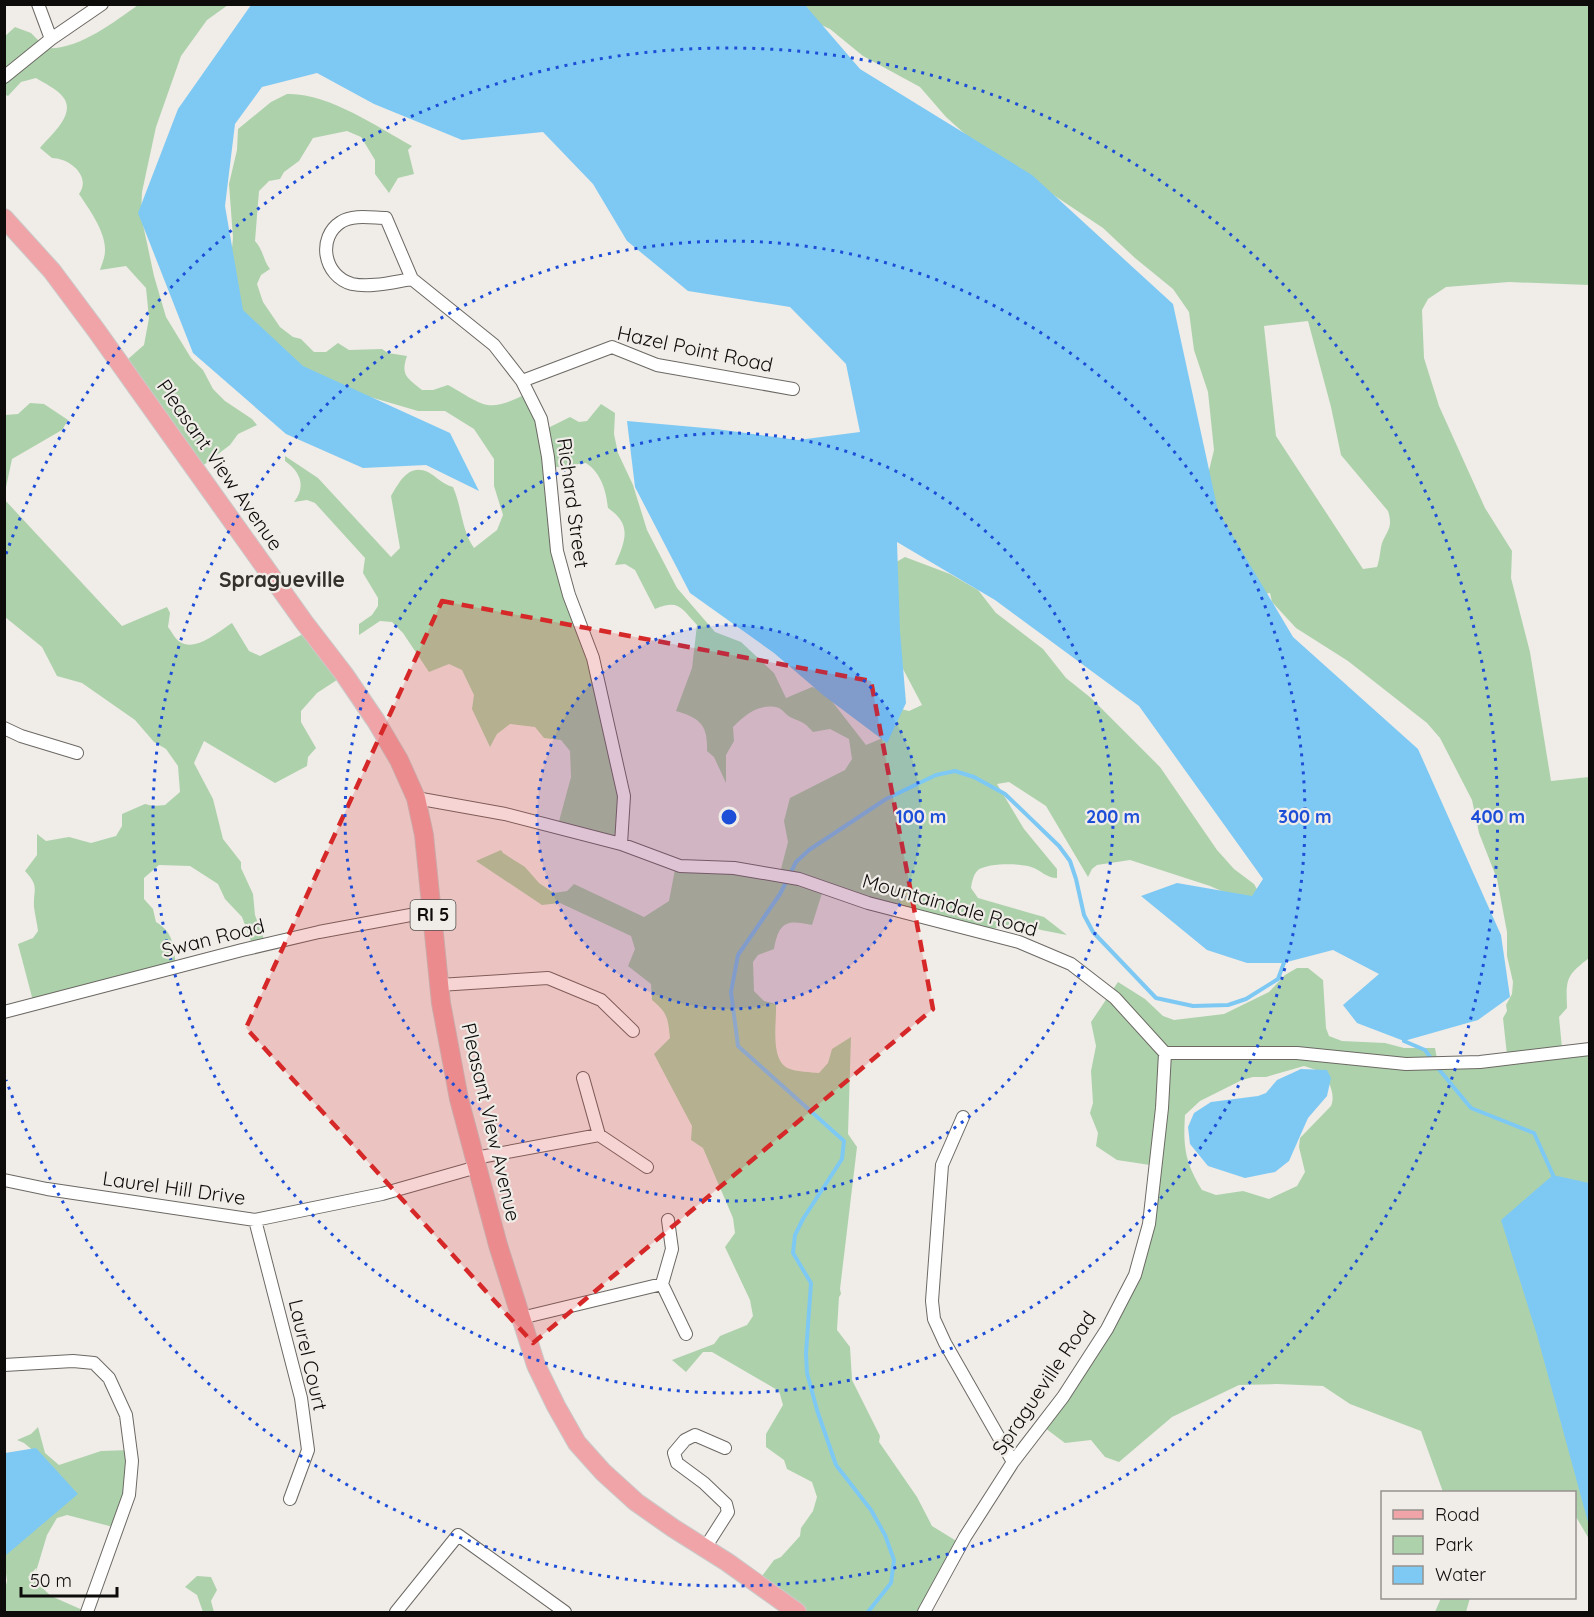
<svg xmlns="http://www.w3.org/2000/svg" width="1594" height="1617" viewBox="0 0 1594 1617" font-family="Quicksand,sans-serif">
<rect width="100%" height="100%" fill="#f0ece8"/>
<path fill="#add2ab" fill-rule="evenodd" d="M138,5H228L207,20L181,56L156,127L142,192L141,215L154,276L166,317L191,358L203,370L213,389L225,401L252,419L257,425L238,434L230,445L197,470L119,367L144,345L149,318L146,288L126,266L100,270C102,264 105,257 105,251C106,232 89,209 79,194C92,176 69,158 52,158L40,148C50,136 77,114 63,97C57,89 44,83 36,78L21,82L8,96L6,95L4,37L15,27L31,33L46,48C77,51 114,22 138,5Z
M783,5H1589V285L1509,282L1446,287L1428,299L1422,310L1424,358L1439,406L1485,508L1512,551L1511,578L1530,652L1551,781L1589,777V958C1566,976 1566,978 1567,1008L1559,1017L1562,1048L1589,1047V1539L1575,1515L1574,1492H1443L1421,1431L1350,1404L1323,1386L1277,1384L1239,1385L1172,1417L1119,1462L1105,1457L1091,1440L1065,1443L1041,1425L1123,1297L1149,1219L1150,1165L1117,1160L1096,1146L1098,1133L1090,1113L1093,1103L1091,1071L1096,1046L1091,1022L1118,982L1145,999L1163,1016L1174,1020L1224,1014L1269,992L1285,975L1297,968H1308L1323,980L1326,1028L1329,1036L1342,1041L1385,1043L1404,1048H1435L1437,1059L1507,1055L1503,1018L1507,1011L1506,1005L1512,994L1513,982L1507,956V932L1497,879L1479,833L1472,800L1440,738L1427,723L1348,661L1296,628L1272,602L1270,593L1264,594L1204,491L1214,450L1208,392L1194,350L1189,312L1173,289L1135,258L1103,228L974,142L946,117L920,87L863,56L830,29L793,12ZM1308,321L1331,407L1341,455L1388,511C1393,527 1388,529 1382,543C1380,550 1380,559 1377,567L1363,569L1276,436L1264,326ZM1304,1066C1308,1067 1314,1069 1318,1071C1329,1077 1336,1095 1331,1106L1300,1138L1299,1147L1305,1172L1297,1186L1269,1199L1243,1191L1216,1195L1202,1190C1185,1162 1183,1147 1185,1115L1200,1101L1242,1080L1253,1077H1266Z
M287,94C326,92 378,127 412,146L408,150L414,174L398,178L389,193L375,174V160L361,137L347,131L313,138L299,161L284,172L280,179L269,181L259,191L255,241C263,249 263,260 270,269L261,275L257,284L263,302L280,327L293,337L301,339L314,352H326L338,343L349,350L382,349L388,353L407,356C400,376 408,378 422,390H433L448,385C486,406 486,414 528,393L544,430L570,417L579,422L587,421L601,404L615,413L614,434L618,453L633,485L647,530L677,588L715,632L741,642L774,673L786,698L812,687L824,691L866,745L885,737L897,708L909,711L922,705L872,610V576L905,557L950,574L978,590L996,613L1043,649L1066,678L1091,698L1160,767L1217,850L1234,869L1254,884L1262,898L1242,900L1210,886L1130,860L1097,865L1092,869L1088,877L1046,806L1009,782L997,784L1024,829L1057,869V878C1046,878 1041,870 1031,867C1019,863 988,863 978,870C973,875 972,882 971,888L978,898L1044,917L1067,935L1041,930L1021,922L988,930L823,890L812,925C786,919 779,922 774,949L758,955L753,962L754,991L764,1001L776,1004C777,1021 769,1062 790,1069C798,1072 810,1072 819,1073L828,1063L832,1049L851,1037L848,1134L857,1147L840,1289L841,1294L839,1297L837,1330L850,1347L852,1380L880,1436L879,1442L917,1497L932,1526L958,1542L918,1612H784L756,1584L774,1560L781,1557L800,1536L801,1528L813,1511L817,1497L812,1482L787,1469L784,1460L766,1447V1434L783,1405L779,1391L712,1352H703L686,1372L672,1360L714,1344L720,1336L747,1325L753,1316L750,1300L725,1247L735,1233L733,1218L703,1148L691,1140L692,1126L654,1054L670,1038C668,1019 668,1013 652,1000L651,984L628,966L635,949L631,936L560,903L542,905L476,861L501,850L503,853L525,867L539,883L554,893L567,891L574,884L644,917L669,901L676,864L780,873L788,842L784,821L790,798L845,770L852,759L849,739L830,729L813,732C803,721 803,723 790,717C786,715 783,710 779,708C760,702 745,715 733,727L734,741L726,755V783L714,757L707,751C708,725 700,718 676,711L692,668L697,625C681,608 679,599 655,609L635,570L625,564L615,565C625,541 633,525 608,508C606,490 601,473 586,463L550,468L554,527L592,655L622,790L620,840L558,825L571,777L570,751L561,740L544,738L535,727L510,724L497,734L490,747L472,709L474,695L462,670L449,664L429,672L403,633L392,622L380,621L359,635V624L372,615L378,606V598L363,573L365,558L315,503L307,500L294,502C306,487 301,472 285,461V456L318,478L391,557L400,548L391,496C399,483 408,463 428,472C437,477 442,484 453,487C462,507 461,529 474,548L497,530L503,515L494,486V459L474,429L445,411H418L346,390L281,355L238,310L231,258L233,238L229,184L237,150L238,129L271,102Z
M30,403L44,404L68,420L62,430L12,459L5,492V415L18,414Z
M4,499L122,626L167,607L170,613L168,627C172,632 175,639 180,642C196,652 219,631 232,623L249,651L260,656L311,630L343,676L317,693L301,711V722L316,748L308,757L307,766L275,783L204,741L194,763L213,799L223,839L241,862V868L253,894L255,915L265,942L252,944L242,917L225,899L218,884L190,866L159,865L144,878V899L153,909L156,922C174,933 173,945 176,965L33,1001L18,944L33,938L38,931C37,923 35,915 34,907C33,889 40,887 25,871L37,855V834L46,841L69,837L91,843L116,836L122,826V814L145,804L153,806L165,805L180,792L178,766L166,749L154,742L135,720L82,683L57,676L42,647L5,617Z
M38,1427L45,1453L59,1465L101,1451L130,1450L131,1457L117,1528L67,1515L57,1518L47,1535L35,1575L37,1583L51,1596L87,1612H5V1589L7,1581L4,1557L5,1511L41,1457L24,1443L17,1440L31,1434Z
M197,1576L211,1577L217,1590L211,1601L214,1612H203L197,1595L185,1587Z
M1441,1598H1470L1466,1612H1435Z"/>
<path fill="#7ec9f3" d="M251,5H805L860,69L1032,175L1173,304L1218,511L1293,637L1418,749L1501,935L1510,997L1478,1020L1404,1041L1357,1023L1343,1005L1379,974L1333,950L1283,963H1247L1207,950L1141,896L1177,883L1252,896L1263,879L1139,706L995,600L897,542L900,631L906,703L887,743L823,695L774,653L690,593L635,487L627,421L716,429L798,440L860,432L846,364L790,307L688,291L627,241L593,184L543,132L462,140L374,104L317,73L262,87L235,124L225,206L243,310L303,366L450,433L479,491L426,465L363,468L286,434L193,353L138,213L178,109Z
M1301,1069L1327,1070L1331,1078L1327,1096L1308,1118L1289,1161L1275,1172L1245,1178L1208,1166L1190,1144L1188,1127L1194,1113L1211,1102L1258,1096L1266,1093L1277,1080Z
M1553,1175L1589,1183V1526L1537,1335L1501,1220Z
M36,1448L78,1494L5,1556V1453Z"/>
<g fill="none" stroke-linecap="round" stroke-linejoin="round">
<path stroke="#7ec9f3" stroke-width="4" d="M1404,1041L1425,1050L1433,1061
M1437,1067L1471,1108L1534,1133L1553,1175
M868,1612L891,1583L894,1560L885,1535L871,1510L836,1465L817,1410L807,1373L806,1353L811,1283L793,1253L795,1235L803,1219L842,1159L844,1141L738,1046L731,992L738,955L780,894L796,862L809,850L886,799L936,775L955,771L974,777L1005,794L1059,846L1070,861L1076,879L1084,915L1093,932L1156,998L1193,1006L1228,1005L1246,999L1278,979L1285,960"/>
<defs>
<path id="minor" d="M38,4L51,39
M4,77L51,39L102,4
M412,279C393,282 370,288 352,284C323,276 317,237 341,222C353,214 373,218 386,218L412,279L494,345L522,381L541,419L548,457L557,551L569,595L593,658L624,796L621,844
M522,381L612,347L657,365L793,389
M4,728L21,736L77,753
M416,798L505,814L621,844L680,866L734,868L799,879L868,903L1019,942L1071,964L1115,998L1165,1053H1297L1406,1064L1480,1062L1590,1049
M439,985L548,978L601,1000L633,1031
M4,1012L242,950L319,932L432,911
M583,1078L599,1135
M963,1117L942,1165L932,1301L934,1319L945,1343L1013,1462
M475,1158L599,1135L647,1167
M4,1180L47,1189L255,1220L382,1194L477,1167
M255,1220L301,1398L308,1450L290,1499
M662,1284L672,1249L668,1220
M521,1318L662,1284L686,1334
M4,1365L73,1361L94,1363L109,1378L126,1415L132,1461L129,1495L87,1612
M705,1548L728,1512L726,1504L704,1483L677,1463L674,1453L685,1440L695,1435L725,1448
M396,1612L458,1535L565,1612
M924,1612L965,1537L1013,1462L1063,1397L1107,1329L1135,1275L1149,1224L1162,1108L1165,1053"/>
<path id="primary" d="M4,218L52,271L96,330L304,622L344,674L376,721L399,760L416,798L424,835L441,1003L459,1099L498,1245L536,1365L556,1406L577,1443L603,1472L636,1502L673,1528L727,1562L797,1612"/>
</defs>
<use href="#minor" stroke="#6c6964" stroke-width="14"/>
<use href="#primary" stroke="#cacac9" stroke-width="20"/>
<use href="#minor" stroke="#fff" stroke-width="12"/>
<use href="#primary" stroke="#f0a4a8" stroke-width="18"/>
</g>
<path fill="#d62828" fill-opacity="0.2" stroke="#d62828" stroke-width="4.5" stroke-dasharray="12 8" stroke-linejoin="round" d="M442,601L871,681L933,1009L533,1343L246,1028Z"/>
<circle cx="729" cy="817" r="192" fill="#1d4ed8" fill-opacity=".12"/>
<g fill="none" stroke="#1d4ed8" stroke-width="3" stroke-dasharray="3 6">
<circle cx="729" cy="817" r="192"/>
<circle cx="729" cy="817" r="384"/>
<circle cx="729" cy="817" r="576"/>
<path d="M6 554A769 769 0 1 1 6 1080"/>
</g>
<g text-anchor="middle" stroke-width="4.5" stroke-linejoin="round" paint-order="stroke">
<rect fill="#f0ece8" stroke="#514f4d" stroke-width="1.5" x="410.5" y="900" width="45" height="30" rx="4.5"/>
<g font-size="18" font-weight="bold" fill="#0d0c0a">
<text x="433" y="921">RI 5</text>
</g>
<g font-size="20" fill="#0d0c0a" stroke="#f0ece8">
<text transform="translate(695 349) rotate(12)" y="7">Hazel Point Road</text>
<text transform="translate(220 465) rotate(55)" y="7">Pleasant View Avenue</text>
<text transform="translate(573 503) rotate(82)" y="7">Richard Street</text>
<text transform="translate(950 905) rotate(16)" y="7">Mountaindale Road</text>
<text transform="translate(213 938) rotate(-14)" y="7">Swan Road</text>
<text transform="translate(491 1122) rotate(77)" y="7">Pleasant View Avenue</text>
<text transform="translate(174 1188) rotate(8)" y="7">Laurel Hill Drive</text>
<text transform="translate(308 1355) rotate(77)" y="7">Laurel Court</text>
<text transform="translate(1044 1383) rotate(-56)" y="7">Spragueville Road</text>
</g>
<g font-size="21" font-weight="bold" fill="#34312d" stroke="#f0ece8">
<text x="282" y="587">Spragueville</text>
</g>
</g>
<circle cx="729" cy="817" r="9" fill="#1d4ed8" stroke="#f0ece8" stroke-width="3"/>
<g font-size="18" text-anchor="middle" font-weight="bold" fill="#1d4ed8" stroke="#f0ece8" stroke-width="4.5" stroke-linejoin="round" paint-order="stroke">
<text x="921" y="823">100 m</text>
<text x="1113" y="823">200 m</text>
<text x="1305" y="823">300 m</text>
<text x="1498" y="823">400 m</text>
</g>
<rect width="1594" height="1617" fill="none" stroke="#0d0c0a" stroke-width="12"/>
<rect x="1381" y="1491" width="195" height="108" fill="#f0ece8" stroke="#95928f" stroke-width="1.5"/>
<rect x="1393" y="1510" width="30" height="9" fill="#f0a4a8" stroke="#95928f" stroke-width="1.5"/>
<text x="1435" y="1521" font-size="18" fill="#0d0c0a">Road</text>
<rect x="1393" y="1536" width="30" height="18" fill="#add2ab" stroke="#95928f" stroke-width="1.5"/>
<text x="1435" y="1551" font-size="18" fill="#0d0c0a">Park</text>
<rect x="1393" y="1566" width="30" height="18" fill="#7ec9f3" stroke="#95928f" stroke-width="1.5"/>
<text x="1435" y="1581" font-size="18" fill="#0d0c0a">Water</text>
<path d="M21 1587v9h96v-9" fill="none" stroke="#0d0c0a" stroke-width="3"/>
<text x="30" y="1587" font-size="18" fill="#0d0c0a" stroke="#f0ece8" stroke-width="4.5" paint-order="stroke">50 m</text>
</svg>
